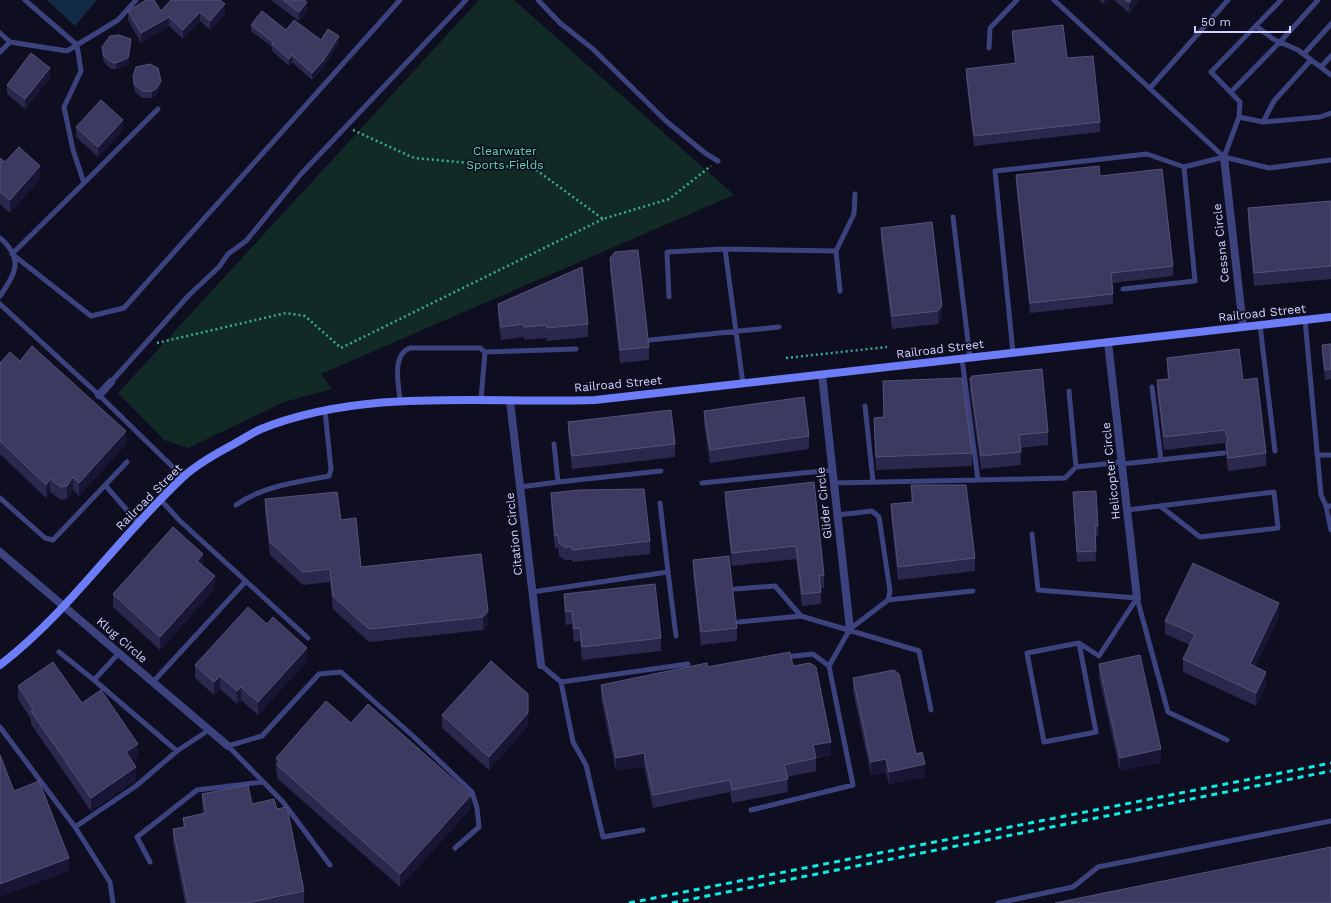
<svg xmlns="http://www.w3.org/2000/svg" width="1331" height="903" viewBox="0 0 1331 903" font-family="'Work Sans',sans-serif">
<rect width="100%" height="100%" fill="#0f0e21"/>
<path fill="#122a26" d="M479,0H514L734,195L321,374L332,389L284,402L188,448L164,440L118,393Z"/>
<path fill="#102b43" d="M47,0H97L75,26Z"/>
<g fill="none" stroke-linecap="round" stroke-linejoin="round">
<path stroke="#35ad95" stroke-width="2.5" stroke-dasharray="2 3" stroke-linecap="butt" d="M353,130L414,158L535,169L603,219L669,199L711,166
M157,343L286,313L305,316L341,348L603,219
M786,358L887,347"/>
<path stroke="#3c427d" stroke-width="5" d="M25,0L77,45L81,71L64,107L73,150L84,183L12,254L91,316L124,308L400,0
M538,0L560,23L593,49L666,121L705,153L718,161
M1054,0L1224,157
M1256,26L1273,39L1298,50L1331,75
M0,33L10,42L0,52
M10,42L67,51L118,20L136,0
M989,48L990,28L1017,0
M1304,54L1331,24
M1321,67L1331,56
M1150,88L1228,0
M1231,92L1280,42L1318,0
M1239,117L1263,122L1320,117L1331,113
M1263,122L1274,101L1311,60
M1224,157L1239,117L1240,102L1211,72L1281,0
M84,183L158,109
M953,217L970,358
M0,238C24,259 16,273 0,296
M725,249L743,384
M836,251L854,214L855,194
M1123,289L1195,281L1184,167
M669,297L667,252L725,249L836,251L840,291
M0,304L99,395L183,477
M1305,320L1321,495L1326,506
M1260,325L1275,451
M650,340L779,327
M1013,353L995,171L1147,154L1184,167L1224,157L1269,168L1331,160
M962,359L978,480L1065,478L1076,467
M111,382L189,295L219,267L228,254L246,241L301,174L466,0
M1152,387L1161,460
M1069,391L1076,467L1122,462
M481,399L485,352L576,349
M400,401C399,385 391,355 410,348H480L485,352
M865,406L873,481
M1317,455H1331
M1122,464L1224,453
M558,482L661,471
M702,483L833,470
M834,483L978,480
M105,485L138,523
M520,487L558,482L554,444
M0,498L45,538L53,540L127,462
M160,499L179,520L308,638
M660,503L668,572
M236,505C263,486 297,482 329,476L331,469L325,411
M1331,506H1326L1331,530
M1127,510L1274,492L1278,528L1200,537L1160,506
M1032,534L1038,590L1137,598
M735,589L775,586L801,616L919,651L931,710
M532,592L668,572L676,636
M1137,598L1168,712L1227,740
M888,600L973,591
M739,622L801,616
M1079,643L1096,732L1044,742L1027,653L1079,643L1099,656L1137,598
M59,652L94,680
M119,653L94,680L177,751L209,730
M785,657L813,654L829,666
M541,665L561,682L573,742L586,765L603,837L643,830
M153,682L246,581
M561,682L688,664
M0,727L75,827L136,786L177,751
M751,810L853,785L829,666L850,629L888,600L890,591L879,517L872,511L837,515
M75,827L110,882L113,903
M150,862L137,837L197,790L263,782
M330,865L283,802L228,746L262,736L319,674L341,672L413,736L472,792L477,808L479,827L455,848
M998,903L1073,887L1098,867L1331,821"/>
<path stroke="#3c427d" stroke-width="8" d="M1224,157L1243,327
M1108,342L1137,598
M822,375L850,629
M99,395L111,382
M510,401L541,665
M0,552L228,746"/>
<path stroke="#6d7cf7" stroke-width="8" d="M0,665C69,612 118,538 182,478C197,464 215,454 234,444C243,439 252,433 261,429C366,387 485,404 595,400L1331,317"/>
<path stroke="#0cede4" stroke-width="3" stroke-dasharray="6 5" stroke-linecap="butt" d="M629,903L1331,763
M672,903L1331,771"/>
</g>
<path fill="#2b284e" d="M171,0L225,14L210,30L200,21L183,39L169,26L141,43L128,20V11H161Z
M271,0H304L307,11L299,21Z
M1099,0H1108L1104,4Z
M1114,0H1140L1129,13Z
M251,25L286,30L321,40L339,43L323,68L312,80L292,62L289,66L272,51V47L251,31Z
M1012,31L1067,58L1100,122V132L974,146L966,79V69L1015,63L1012,41Z
M131,46L128,65L116,69H111L104,62L102,54V47Z
M133,76L161,87L156,95L152,98H142L135,92L133,83Z
M50,78L25,109L7,94V85Z
M76,127L123,130L98,157L76,137Z
M0,158L5,162L40,179L10,213L0,204Z
M1016,175L1100,176L1173,266V276L1112,283L1113,294V304L1030,313L1016,185Z
M1331,201V279L1254,286L1248,221V208Z
M932,222L942,319L938,324L892,329L881,241V228Z
M610,258L649,347V360L620,363L610,271Z
M498,304L588,324V337L547,341L546,338L524,340V337L501,340L498,317Z
M1331,344V379L1325,380L1322,355V345Z
M1167,358L1243,380L1266,453V466L1228,471L1226,456V448L1225,443L1164,450L1157,393V380L1168,379L1167,371Z
M0,363L126,444L79,496L73,490L67,499L61,500L50,492L46,498L0,454Z
M970,378H972L1048,432V445L1020,448L1021,465L981,469L970,391Z
M883,381L972,453V466L876,470L874,431V418L884,417Z
M704,411L809,436V449L710,463L704,424Z
M568,422L675,444V457L572,469L568,435Z
M814,482L824,575V588H821V604L802,606L796,559L732,566L725,504V492Z
M911,485L975,558V571L898,580L891,517V504L911,502Z
M1073,492L1098,526V536H1095L1096,561L1077,562Z
M551,493L650,541V554L572,562V560H565L559,556L558,548L555,549L551,506Z
M265,499L341,520L361,567L481,554L488,624L483,630L369,642L333,609L330,582L303,585L270,555L265,512Z
M693,560L737,628V641L701,645L693,573Z
M203,566L215,589L160,650L113,607V594Z
M564,594L661,638V651L582,660L580,641L574,642L572,624L566,625L564,607Z
M1279,616L1255,667L1266,685L1256,706L1183,672V659L1190,645L1165,634V621Z
M307,661L258,715L241,700L237,704L220,689L214,695L195,678V665Z
M1099,664L1161,762L1120,771L1099,677Z
M793,666L831,755L816,758V771L787,777L788,792L732,803L730,792L653,808L644,766L616,771L601,698V685L707,667Z
M853,678L916,754L925,777L889,784L886,772L871,775L853,691Z
M18,686L82,703L138,757L132,760L136,780L91,811L31,724V719L18,699Z
M442,715L528,726L489,770L442,728Z
M351,723L471,808L400,887L277,778V772L276,771V758Z
M202,794L277,809L304,891V903H185L173,842V829L183,827V818L203,814L202,807Z"/>
<path fill="#181634" d="M1104,0H1108L1104,4Z
M1131,0H1140L1129,13V3Z
M307,2V11L299,21V12Z
M225,4V14L210,30V21Z
M200,12V21L183,39V30Z
M169,17V26L141,43V33Z
M339,36V43L323,68L312,80V73Z
M131,39V46L128,65L116,69V63Z
M292,55V62L289,66V59Z
M50,68V78L25,109V99Z
M161,81V87L156,95L152,98V91Z
M123,120V130L98,157V147Z
M40,166V179L10,213V200Z
M942,306V319L938,324V311Z
M126,431V444L79,496V483Z
M73,477V490L67,499V486Z
M50,479V492L46,498V485Z
M203,554V567L197,561Z
M215,576V589L160,650V637Z
M1279,603V616L1250,677V664Z
M488,611V624L483,630V617Z
M307,648V661L258,715V702Z
M1266,672V685L1256,706V693Z
M220,676V689L214,695V682Z
M241,687V700L237,704V691Z
M528,713V726L489,770V757Z
M831,742V755L813,758V745Z
M138,744V757L126,765V752Z
M1161,749V762L1120,771V758Z
M644,753V766L616,771V758Z
M886,759V772L871,775V762Z
M925,764V777L889,784V772Z
M136,767V780L91,811V798Z
M471,795V808L400,887V874Z
M69,858V871L0,897V884Z"/>
<path fill="#3c3a61" stroke="#545279" d="M146,0H154L161,11L171,0H220L225,4L210,21L200,12L183,30L169,17L141,33L128,11Z
M283,0H304L307,2L299,12Z
M1125,0H1131L1129,3Z
M262,11L286,30L294,20L321,40L328,29L339,36L323,61L312,73L292,55L289,59L272,44L273,42L251,25Z
M1063,25L1067,58L1093,56L1100,122L974,136L966,69L1016,63L1012,31Z
M119,35L131,39L128,58L116,63L111,62L104,56L102,47L110,36Z
M31,53L50,68L25,99L7,85Z
M150,64L158,68L161,81L156,89L152,91H142L135,85L133,76L136,67Z
M101,100L123,120L98,147L76,127Z
M19,147L40,166L10,200L0,192V158L5,162Z
M1099,166L1100,176L1162,169L1173,266L1111,273L1113,294L1030,303L1016,175Z
M1331,201V266L1254,273L1248,208Z
M932,222L942,306L938,311L892,316L881,228Z
M638,250L649,347L620,350L610,258L615,252Z
M582,267L588,324L547,328L546,325L524,327V324L501,327L498,304Z
M1331,344V369L1325,370L1322,345Z
M32,346L126,431L79,483L73,477L67,486L61,487L50,479L46,485L0,441V363L10,352L20,361Z
M1239,349L1243,380L1257,378L1266,453L1228,458L1226,443L1228,440L1225,430L1164,437L1157,380L1169,379L1167,358Z
M1042,369L1048,432L1019,435L1021,452L981,456L970,378H972V376Z
M962,378L972,453L876,457L874,418L884,417L883,381Z
M804,397L809,436L710,450L704,411Z
M671,410L675,444L572,456L568,422Z
M814,482L824,575L819,576L821,592L802,594L796,546L732,553L725,492Z
M911,485H966L975,558L898,567L891,504L913,502Z
M644,489L650,541L572,550V547H565L559,543L558,535L555,536L551,493L579,490Z
M1096,491L1098,526H1095L1096,551L1077,552L1073,492Z
M337,492L341,520L356,518L361,567L481,554L488,611L483,617L369,629L333,596L330,569L303,572L270,542L265,499Z
M173,527L203,554L197,561L215,576L160,637L113,594Z
M729,556L737,628L701,632L693,560Z
M1193,563L1279,603L1250,664L1266,672L1256,693L1183,659L1195,634L1165,621Z
M655,584L661,638L582,647L580,628L574,629L572,611L566,612L564,594Z
M248,607L267,624L273,617L307,648L258,702L241,687L237,691L220,676L214,682L195,665Z
M790,652L793,666L810,663L816,667L831,742L813,745L816,758L784,765L788,779L732,790L730,780L653,795L644,753L616,758L601,685L707,663V667Z
M1140,655L1161,749L1120,758L1099,664Z
M491,661L528,694V713L489,757L442,715Z
M53,662L82,703L101,690L138,744L126,752L136,767L91,798L31,711L34,710L18,686Z
M894,670L899,674L916,754L922,752L925,764L889,772L886,759L871,762L853,678Z
M326,701L351,723L368,704L471,795L400,874L277,765L280,761L276,758Z
M0,755L14,791L39,781L69,858L0,884Z
M248,785L252,804L274,799L277,809L287,807L304,891L246,903H188L173,829L185,827L183,818L206,813L202,794Z
M1331,847V903H1055Z"/>
<g text-anchor="middle" stroke-width="3.5" stroke-linejoin="round" paint-order="stroke">
<g font-size="12" fill="#61d8aa" stroke="#0f0e21">
<text x="505" y="155">Clearwater<tspan x="505" dy="14">Sports Fields</tspan></text>
</g>
<g font-size="12" fill="#d1d2fd" stroke="#0f0e21">
<text transform="translate(1221 243) rotate(-96)" y="4">Cessna Circle</text>
<text transform="translate(1262 313) rotate(-6)" y="4">Railroad Street</text>
<text transform="translate(940 349) rotate(-7)" y="4">Railroad Street</text>
<text transform="translate(618 384) rotate(-5)" y="4">Railroad Street</text>
<text transform="translate(1111 471) rotate(-96)" y="4">Helicopter Circle</text>
<text transform="translate(149 497) rotate(-45)" y="4">Railroad Street</text>
<text transform="translate(824 503) rotate(-96)" y="4">Glider Circle</text>
<text transform="translate(514 534) rotate(-96)" y="4">Citation Circle</text>
<text transform="translate(122 640) rotate(41)" y="4">Klug Circle</text>
</g>
</g>
<path d="M1195 26v6h95v-6" fill="none" stroke="#d1d2fd" stroke-width="2"/>
<text x="1201" y="26" font-size="12" fill="#d1d2fd" stroke="#0f0e21" stroke-width="3" paint-order="stroke">50 m</text>
</svg>
